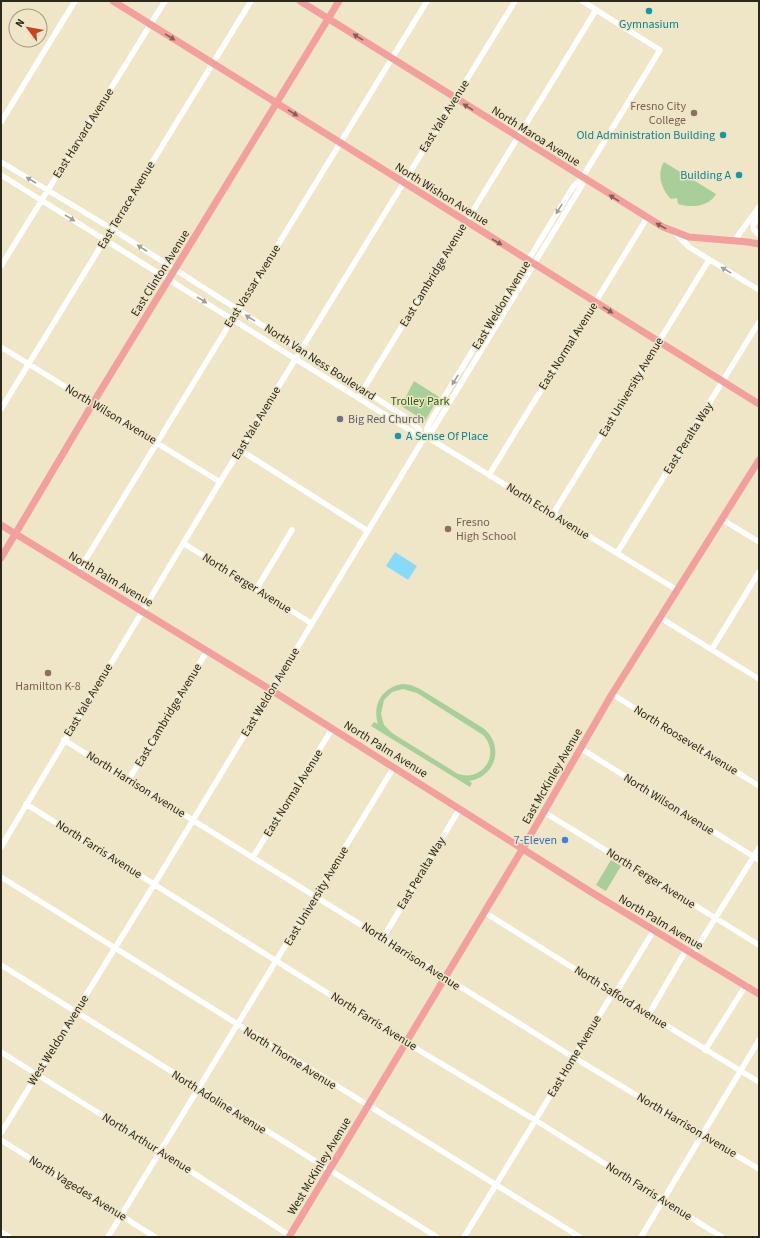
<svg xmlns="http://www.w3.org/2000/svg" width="760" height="1238" viewBox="0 0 760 1238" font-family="'Source Sans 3',sans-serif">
<rect width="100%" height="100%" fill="#efe6c7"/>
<path fill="#a8ce99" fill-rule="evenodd" d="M664,162L716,194C709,207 691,208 678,204L677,198L671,199C662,190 656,174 664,162Z
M414,381L439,397L425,421L401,406Z
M403,684L411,685L420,689L483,728C505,745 496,777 469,781L472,783L470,787L371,726L374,722L378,724C372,705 382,687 403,684ZM403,689L417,693L483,735C501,754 483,782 458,774L392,733L384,725L381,714L384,700L392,692Z
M611,860L621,866L606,891L596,885Z"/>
<path fill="#88dafc" d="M395,552L417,566L408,580L386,566Z"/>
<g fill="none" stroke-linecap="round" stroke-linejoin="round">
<path stroke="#fff" stroke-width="5.5" d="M1,122L75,1
M1,162L112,229L407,418L419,429V433
M1,175L416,434L419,433L432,440L677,590
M759,214L753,226L754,230L759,235
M676,234L689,247L759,290
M734,241L759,207
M1,266L165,1
M1,347L220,482
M358,398L596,10
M1,409L251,1
M426,436L427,428L446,394L573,187L582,178L660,50L582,1
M240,450L368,531
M489,475L647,218
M553,514L709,260
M723,520L759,542
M183,543L311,623
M617,553L759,322
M78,572L427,1
M257,588L292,530
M659,617L759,679
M712,649L759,572
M612,694L759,786
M64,740L573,1057L759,1169
M580,748L759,860
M129,779L207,651
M26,804L407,1043L535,1120L722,1237
M544,812L759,945
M1,847L220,482L515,1
M253,857L332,729
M1,877L580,1237
M484,912L613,993L759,1082
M383,938L460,808
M693,954L759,848
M1,965L437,1237
M649,1014L686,950
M705,1050L746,985
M1,1052L161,1152L292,1237
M1,1133L155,883L421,443L432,431L582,185V178
M1,1140L155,1237
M1,1232L9,1237
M108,1237L394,767
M464,1237L613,993L617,991L654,930
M641,1237L759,1040"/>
<path stroke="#f39f9e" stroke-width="7" d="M113,1L759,404
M300,1L663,227L689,237L748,242L759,244
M1,525L271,690L591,892L759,994
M1,558L93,403L339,1
M289,1237L523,848L612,694L759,460"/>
</g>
<defs><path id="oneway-solid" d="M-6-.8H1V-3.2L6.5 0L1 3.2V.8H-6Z"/></defs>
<g fill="#855e56">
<use href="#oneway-solid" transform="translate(170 37) rotate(32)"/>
<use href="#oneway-solid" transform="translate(358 37) rotate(-148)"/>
<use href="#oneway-solid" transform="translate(468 107) rotate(-148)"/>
<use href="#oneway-solid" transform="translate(293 113) rotate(32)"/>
<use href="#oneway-solid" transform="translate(614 198) rotate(-148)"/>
<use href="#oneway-solid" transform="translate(661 226) rotate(-151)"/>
<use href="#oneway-solid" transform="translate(497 242) rotate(31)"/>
<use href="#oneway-solid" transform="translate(608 310) rotate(32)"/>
</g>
<g fill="#a09e99">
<use href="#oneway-solid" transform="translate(31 180) rotate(-149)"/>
<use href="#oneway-solid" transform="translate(559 209) rotate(122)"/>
<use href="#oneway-solid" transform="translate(70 218) rotate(32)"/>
<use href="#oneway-solid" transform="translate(142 248) rotate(-147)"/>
<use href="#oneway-solid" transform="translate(726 270) rotate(-149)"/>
<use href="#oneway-solid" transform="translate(202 300) rotate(32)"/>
<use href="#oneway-solid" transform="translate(250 318) rotate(-148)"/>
<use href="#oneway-solid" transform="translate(455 380) rotate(122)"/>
</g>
<g fill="#0f9aa8" stroke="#efe6c7" stroke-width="1.5">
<circle cx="649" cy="11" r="4"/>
<circle cx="723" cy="135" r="4"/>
<circle cx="739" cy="175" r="4"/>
<circle cx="398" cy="436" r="4"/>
</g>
<g fill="#8d6e63" stroke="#efe6c7" stroke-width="1.5">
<circle cx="694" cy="113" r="4"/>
<circle cx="448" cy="529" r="4"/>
<circle cx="48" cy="673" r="4"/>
</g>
<circle fill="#6b7280" stroke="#efe6c7" stroke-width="1.5" cx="340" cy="419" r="4"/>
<circle fill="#3f7fe0" stroke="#efe6c7" stroke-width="1.5" cx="565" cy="840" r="4"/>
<g text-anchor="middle" stroke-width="3" stroke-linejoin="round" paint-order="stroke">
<g font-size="12" fill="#0d838f" stroke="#efe6c7" text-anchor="end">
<text x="649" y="28" text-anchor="middle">Gymnasium</text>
<text x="715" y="139">Old Administration Building</text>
<text x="731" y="179">Building A</text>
<text x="406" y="440" text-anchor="start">A Sense Of Place</text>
</g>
<g font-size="12" fill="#785e54" stroke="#efe6c7" text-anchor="end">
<text x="686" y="110">Fresno City<tspan x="686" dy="14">College</tspan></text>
<text x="456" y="526" text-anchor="start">Fresno<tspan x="456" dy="14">High School</tspan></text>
<text x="48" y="690" text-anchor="middle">Hamilton K-8</text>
</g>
<g font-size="12" fill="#2b281c" stroke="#efe6c7">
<text transform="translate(444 116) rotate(-58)" y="4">East Yale Avenue</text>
<text transform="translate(83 133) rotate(-58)" y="4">East Harvard Avenue</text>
<text transform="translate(536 136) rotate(32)" y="4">North Maroa Avenue</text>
<text transform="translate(442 194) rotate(32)" y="4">North Wishon Avenue</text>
<text transform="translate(126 205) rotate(-59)" y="4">East Terrace Avenue</text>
<text transform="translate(160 273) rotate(-58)" y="4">East Clinton Avenue</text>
<text transform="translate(433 275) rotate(-59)" y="4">East Cambridge Avenue</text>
<text transform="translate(252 286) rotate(-58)" y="4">East Vassar Avenue</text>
<text transform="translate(501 305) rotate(-59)" y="4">East Weldon Avenue</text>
<text transform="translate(568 346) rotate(-58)" y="4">East Normal Avenue</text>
<text transform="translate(320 362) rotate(33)" y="4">North Van Ness Boulevard</text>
<text transform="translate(631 387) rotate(-59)" y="4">East University Avenue</text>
<text transform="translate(111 414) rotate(31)" y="4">North Wilson Avenue</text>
<text transform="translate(256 423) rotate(-59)" y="4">East Yale Avenue</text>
<text transform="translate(688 438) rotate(-58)" y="4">East Peralta Way</text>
<text transform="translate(548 511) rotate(32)" y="4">North Echo Avenue</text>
<text transform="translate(111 579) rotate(31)" y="4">North Palm Avenue</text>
<text transform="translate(247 583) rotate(32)" y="4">North Ferger Avenue</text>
<text transform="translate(270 692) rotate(-59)" y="4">East Weldon Avenue</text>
<text transform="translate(88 700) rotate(-59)" y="4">East Yale Avenue</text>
<text transform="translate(168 715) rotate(-59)" y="4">East Cambridge Avenue</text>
<text transform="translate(686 740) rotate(32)" y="4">North Roosevelt Avenue</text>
<text transform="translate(386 749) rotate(32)" y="4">North Palm Avenue</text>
<text transform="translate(552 776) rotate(-60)" y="4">East McKinley Avenue</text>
<text transform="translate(136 784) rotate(32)" y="4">North Harrison Avenue</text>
<text transform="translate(293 793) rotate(-58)" y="4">East Normal Avenue</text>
<text transform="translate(669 804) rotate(32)" y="4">North Wilson Avenue</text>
<text transform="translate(99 849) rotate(32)" y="4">North Farris Avenue</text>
<text transform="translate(421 873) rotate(-59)" y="4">East Peralta Way</text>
<text transform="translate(651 878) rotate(32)" y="4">North Ferger Avenue</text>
<text transform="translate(316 896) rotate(-59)" y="4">East University Avenue</text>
<text transform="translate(661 922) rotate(31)" y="4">North Palm Avenue</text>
<text transform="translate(411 956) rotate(33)" y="4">North Harrison Avenue</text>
<text transform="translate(621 997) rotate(32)" y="4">North Safford Avenue</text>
<text transform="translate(374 1021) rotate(32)" y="4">North Farris Avenue</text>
<text transform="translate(58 1040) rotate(-58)" y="4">West Weldon Avenue</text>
<text transform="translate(574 1056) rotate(-59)" y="4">East Home Avenue</text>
<text transform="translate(290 1058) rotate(32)" y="4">North Thorne Avenue</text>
<text transform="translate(219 1102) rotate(32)" y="4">North Adoline Avenue</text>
<text transform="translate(687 1125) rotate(31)" y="4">North Harrison Avenue</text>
<text transform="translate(147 1143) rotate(32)" y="4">North Arthur Avenue</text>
<text transform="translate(319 1166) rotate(-59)" y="4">West McKinley Avenue</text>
<text transform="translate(78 1188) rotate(32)" y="4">North Vagedes Avenue</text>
<text transform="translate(649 1191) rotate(32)" y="4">North Farris Avenue</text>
</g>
<g font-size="12" fill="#2c5d12" stroke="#efe6c7">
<text x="420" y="405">Trolley Park</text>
</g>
<g font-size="12" fill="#5b616d" stroke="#efe6c7" text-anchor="start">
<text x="348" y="423">Big Red Church</text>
</g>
<g font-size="12" fill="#366cbe" stroke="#efe6c7" text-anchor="end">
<text x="557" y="844">7-Eleven</text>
</g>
</g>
<rect width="760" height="1238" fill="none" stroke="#2b281c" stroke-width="4"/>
<g transform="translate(28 28) rotate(302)"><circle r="19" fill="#efe6c7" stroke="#a19a83"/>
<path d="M0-3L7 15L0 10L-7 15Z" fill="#cb4023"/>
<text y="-6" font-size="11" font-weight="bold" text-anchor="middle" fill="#2b281c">N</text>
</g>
</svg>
